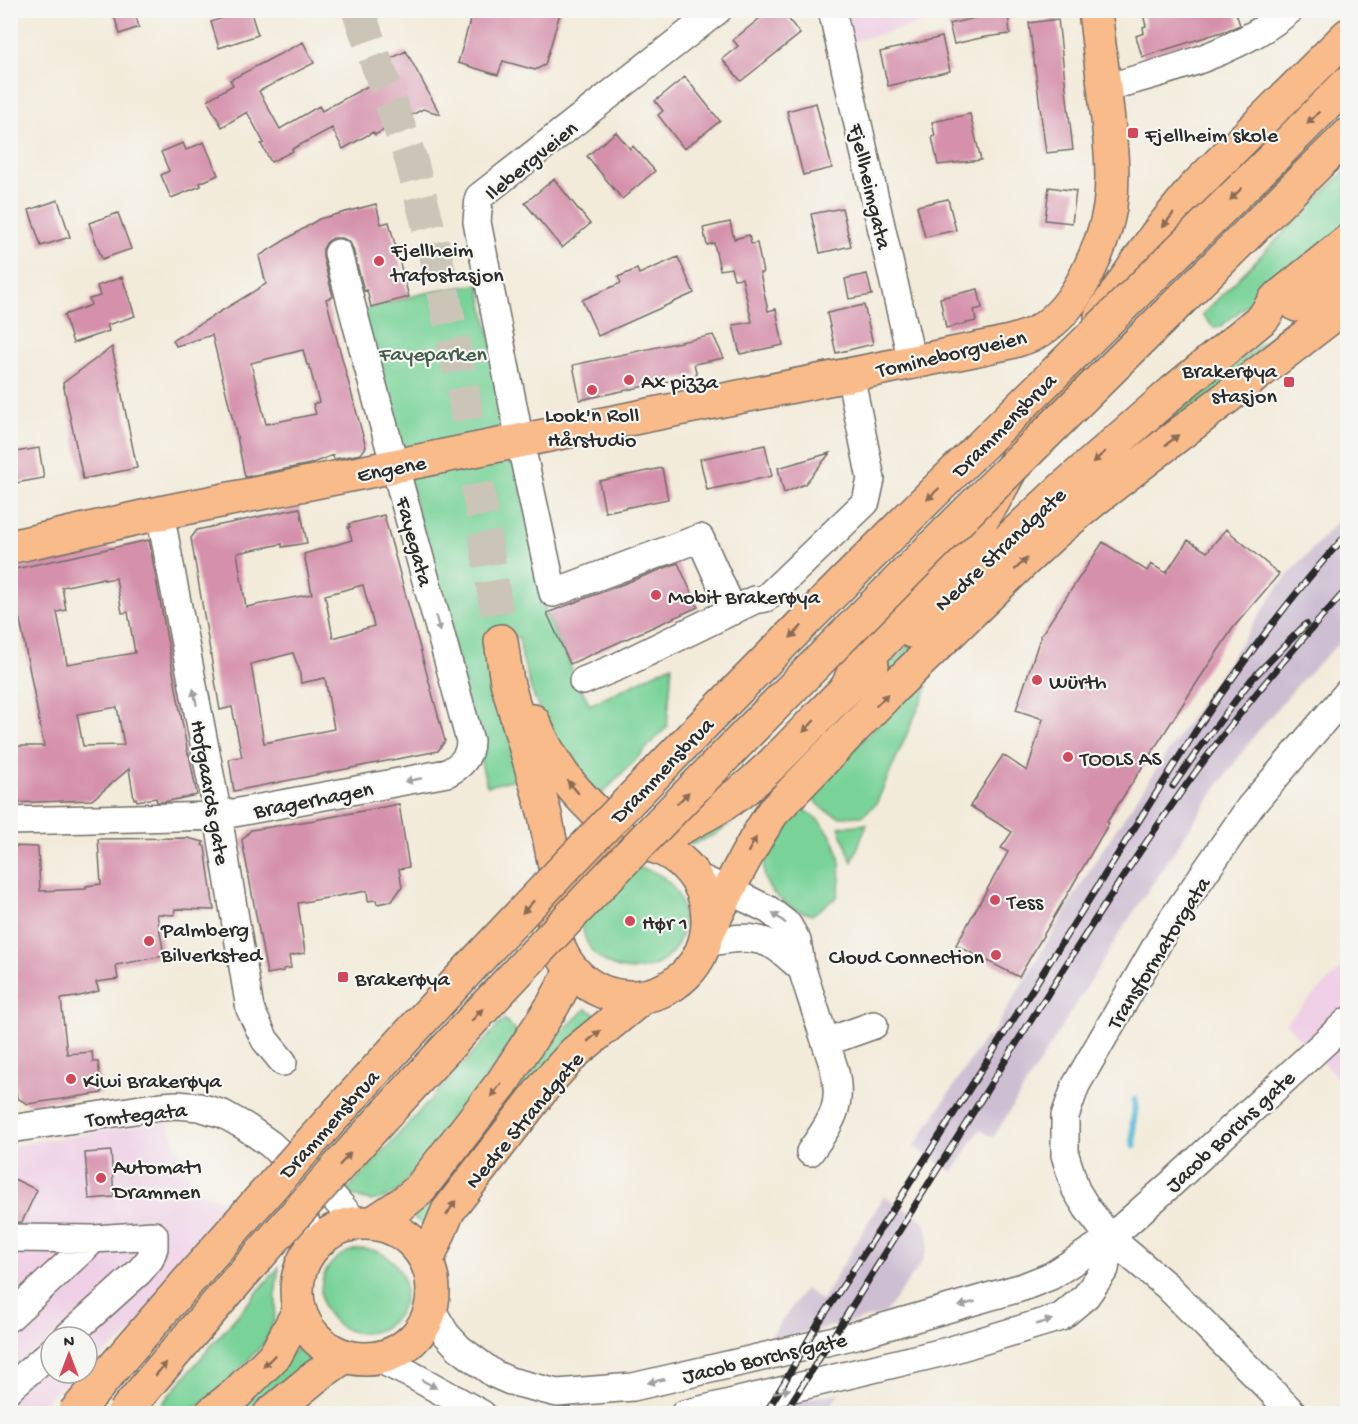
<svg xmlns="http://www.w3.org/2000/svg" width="1358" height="1424" viewBox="0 0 1358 1424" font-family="'Gochi Hand',sans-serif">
<rect width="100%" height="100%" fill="#f6f6f2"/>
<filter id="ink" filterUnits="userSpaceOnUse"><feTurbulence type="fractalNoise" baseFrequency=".0167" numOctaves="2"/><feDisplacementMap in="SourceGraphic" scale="12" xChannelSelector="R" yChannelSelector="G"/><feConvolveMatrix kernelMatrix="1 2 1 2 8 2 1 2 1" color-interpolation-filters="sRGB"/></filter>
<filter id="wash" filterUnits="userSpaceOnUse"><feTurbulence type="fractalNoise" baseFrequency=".008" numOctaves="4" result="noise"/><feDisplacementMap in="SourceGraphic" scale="24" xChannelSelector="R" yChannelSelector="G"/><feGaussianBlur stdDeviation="1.35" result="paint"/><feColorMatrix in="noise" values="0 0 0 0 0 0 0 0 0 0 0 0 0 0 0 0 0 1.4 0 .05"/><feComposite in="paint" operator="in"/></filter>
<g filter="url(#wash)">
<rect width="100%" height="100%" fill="#f3ebda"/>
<path fill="#efd0e6" d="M847,10H970V11L854,41Z
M1347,963V1088L1285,1023Z
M167,1121L195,1191L224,1201L218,1266L87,1367V1337H51V1373H79L54,1392L36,1413H11L10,1139L16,1145Z"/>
<path fill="#cdbed2" d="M1347,511V635L1302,680L1257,732L1213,793L1127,922L993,1138L980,1129L953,1172L914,1147L986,1036L990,1038L1097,858L1281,583Z
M884,1196L923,1220L927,1228L929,1242L926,1253L920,1265L885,1313L857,1321L768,1340L805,1289L822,1300Z
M839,1393L826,1413L745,1414L810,1398Z"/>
<path fill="#79d399" stroke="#527f62" stroke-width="1.5" d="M1347,169V224L1220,327L1214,328L1202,315Z
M479,284L546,613L573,672L590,705L672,665L667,727L600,796L551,736L532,692L522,657L519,637L482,645L521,778L487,786L410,484L361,311L420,294Z
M1341,291L764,798L714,835L691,845L689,840L850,703L984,571L1164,411L1215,380L1319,298Z
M919,681L928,686L876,804L862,816L839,817L824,810L810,795Z
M799,806C806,811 813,815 819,821C841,842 844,869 837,897L812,915C806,913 800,911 794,909C789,907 784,902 779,898C744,871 778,829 799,806Z
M867,824L852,862L839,827Z
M627,868C633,868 639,868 645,869C697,882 696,960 643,969C630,971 619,970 607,963C587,952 582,935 581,914Z
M586,1009L596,1014L426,1227L410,1215L554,1038Z
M504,1019L517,1032L501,1058L400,1189C378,1204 369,1204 346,1192Z
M321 1291a42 42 0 1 1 84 0a42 42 0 1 1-84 0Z
M279,1267L276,1287V1305L274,1321L266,1341L218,1392L187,1413L153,1414Z
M297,1348L311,1362L249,1413L232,1414Z"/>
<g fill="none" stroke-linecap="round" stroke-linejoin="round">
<path stroke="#59bad7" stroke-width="7" d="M1134,1145L1133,1123L1135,1111V1100"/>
</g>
<g id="blocks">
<path fill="#d591ab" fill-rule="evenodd" d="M112,10H134L139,27L120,34Z
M247,10H250L258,35L219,48L211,22Z
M473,10H561L545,65L535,70L503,61L498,75L458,63Z
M770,10H782L800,34L741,81L722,59L738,46L733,40Z
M1142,10H1235L1240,25L1228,30L1142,57L1136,36L1144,33L1143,27L1146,26Z
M1008,11L1010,34L985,37L954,44L949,24L979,17L978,14Z
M1058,19L1073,150L1046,153L1029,23Z
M942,37L950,71L888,86L880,52Z
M303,42L314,63L259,91L280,129L319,106L322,111L388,75L382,63L406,51L440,114L423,109L375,135L373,132L343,149L332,128L292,149L293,151L271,162L261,144L264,143L247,112L222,127L207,100L233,85L230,80Z
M685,77L720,121L684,149L658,115L663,111L655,101Z
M816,103L832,168L803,175L787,111Z
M970,114L981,160L938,165L932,137L935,136L932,122Z
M616,132L630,149L633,146L655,171L622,199L587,156Z
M204,142L218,175L200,183L201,186L171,198L161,175L169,171L161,152L183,143L186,150Z
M554,179L590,224L562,248L525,203Z
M1049,187L1076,191L1072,223L1045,220Z
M948,199L956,230L925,237L917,206Z
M58,200L70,237L41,246L29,210Z
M376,204L381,224L389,222L409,297L371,307L367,290L364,291L353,249L350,242L342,238H333L327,242L323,249V257L333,297L326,299L366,447L361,454L334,459L333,455L310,464L245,477L237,437L212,335L176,346L173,340L266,284L259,256L319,219ZM303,350L307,365H309L319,402L313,404L316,414L266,424L251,363Z
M842,208L851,246L820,253L811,214Z
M118,213L131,249L102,259L89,223Z
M730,222L734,239L749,235L751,244L757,243L763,273H760L768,311L776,309L783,345L740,354L733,325L752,322L742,278L734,279L731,268L720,270L714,243L707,245L703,228Z
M678,257L694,293L598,336L582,300L621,283L618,277L637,269L639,274Z
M867,274L872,295L849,299L845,279Z
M122,277L135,316L107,325L109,331L73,343L64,315L91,305L89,299L100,296L97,286Z
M978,289L982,308L974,310L976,321L946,328L940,298Z
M864,305L873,344L836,353L827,313Z
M713,335L724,358L694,364L697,375L580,400L573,365Z
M112,347L137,468L83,479L63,383Z
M765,445L772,476L707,490L700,459Z
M39,448L44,478L10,484V453Z
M830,453L805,484L784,493L778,468Z
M662,468L668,499L605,512L599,481Z
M300,508L307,543L282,547V544L237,553L246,607L312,594L304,554L352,540L348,527H350L349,524L384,515L445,741L438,751L234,791L229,759L242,757L232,707L220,710L191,538L197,530ZM363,585L374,626L333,638L325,595ZM293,653L299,669L301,683L325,678L334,729L264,743L251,664Z
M1226,529L1279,574L1233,628L1190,693L1107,822L1109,823L1019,977L956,945L1008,852L1001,848L1012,832L970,806L1003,755L1027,771L1043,719L1016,710L1041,635L1103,542L1147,571L1151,564L1166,573L1188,540L1207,552Z
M149,540L188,754H189L197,795L164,802H157L156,798L137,801L136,798L134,799L129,769L92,800L10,803V746H44L20,620L10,622V570ZM104,578V580L116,578L122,613L128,612L135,653L67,664L57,612L66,610L62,587ZM117,707L124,745L83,746L77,714Z
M678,563L698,607L570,664L547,613Z
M399,804L409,867L399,869L402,887L392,901L377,904L376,900L368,901L367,891L298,903L305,953L289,956L291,968L283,969L284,971L267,974L242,840L249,832L251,830L315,820Z
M187,838L204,842L202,845L205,847L214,910L175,909L174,915L157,914L164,956L116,965L118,979L96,982L99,991L76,997L61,999L67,1054L92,1052L93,1062H98L102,1093L28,1104L17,1098L10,1034V846L38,847L40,891L86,889V886L101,884L98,839Z
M111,1151L114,1197L89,1199L85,1153Z
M10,1177L37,1190L22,1222H10Z"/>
</g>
</g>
<g filter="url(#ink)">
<use href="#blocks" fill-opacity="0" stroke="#716e68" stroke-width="1.5"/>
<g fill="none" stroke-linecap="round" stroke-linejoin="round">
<path stroke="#cbc5b7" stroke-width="33" stroke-dasharray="33 16" stroke-linecap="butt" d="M358,10L411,160L436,256L463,390L501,641"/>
<defs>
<path id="minor" d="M718,10L479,197L477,222L520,441L553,593L700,538L733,611
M832,10L912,362
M1104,88C1169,71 1238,53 1290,10
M160,513L218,816L250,1009L265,1040L283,1062
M583,681L619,666L754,600L766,598L866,502L871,479L850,374
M10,821L218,816L447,773C461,766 470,757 470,741C426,579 380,416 338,253
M695,876L749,900L769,910L788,925L797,941L802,969L834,1068C844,1106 831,1122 810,1152
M705,943C729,939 754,933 776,947C785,953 794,962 802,969
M826,1042L874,1025
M10,1129L161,1106L177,1105L199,1107L223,1114L246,1127L270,1144L283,1156L308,1168L356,1223
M283,1156L299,1196L312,1247
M10,1238L94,1239L154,1235V1248L150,1259L139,1272L67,1337
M431,1309L446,1334L459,1348L494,1374L510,1381L557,1393L633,1387L856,1335L1023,1287L1051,1276L1110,1238L1171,1184L1348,1021
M10,1317L94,1239
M377,1358L412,1375L482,1414
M10,1388L51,1352
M684,1414L948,1351L1061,1317L1086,1296L1105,1269L1110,1238
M1294,1414L1167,1286L1110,1238L1087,1208L1076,1190L1065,1155V1116L1076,1085L1167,927L1250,807L1348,692"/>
<path id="major" d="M1297,305L1325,286L1348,276
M10,547L160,513L973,350C995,345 1019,342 1039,331C1061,318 1075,298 1086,276C1097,254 1106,232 1110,207C1114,178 1111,149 1108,120C1104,83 1099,47 1095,10
M911,631L1061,490L1174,391L1264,317L1275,300L1348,241
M501,641L507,682L545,815L560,892
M533,721C541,740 551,758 563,775C581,800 607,822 629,843
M645,845C680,828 716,812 746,788C791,750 827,703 872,665
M707,934C727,893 747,850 773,812L893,688L1022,563L1054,533L1094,500L1348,304"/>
<path id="highway" d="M1278,153L1348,83
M1302,180L1348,135
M1101,316L1156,235L1194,188L1348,35
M849,684L854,671L904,620L957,559L993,502L1067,366
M554 920a77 77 0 1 1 154 0a77 77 0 1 1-154 0Z
M297 1291a68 68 0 1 1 136 0a68 68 0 1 1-136 0Z
M373,1223L403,1203L418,1191L502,1083L553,1005L572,970
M427,1261L448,1211L547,1083L574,1053L644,996
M211,1414L237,1393L276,1354L299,1311
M270,1414L315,1377L345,1356"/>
</defs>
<use href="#minor" stroke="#716e68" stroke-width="30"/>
<use href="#major" stroke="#716e68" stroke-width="36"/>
<use href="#highway" stroke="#716e68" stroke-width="36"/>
<use href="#minor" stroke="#fff" stroke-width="27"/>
<use href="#major" stroke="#fabb8b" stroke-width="33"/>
<use href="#highway" stroke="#fabb8b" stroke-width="33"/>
<defs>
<path id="rail" d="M1173,786L1198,750L1251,680L1306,624
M765,1414L784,1383L814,1330L901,1197L1195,732C1242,663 1291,595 1348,533
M784,1414C862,1292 937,1169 1014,1047C1075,951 1135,854 1203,762C1248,701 1297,644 1348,588"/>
</defs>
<use href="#rail" stroke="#2b2b2b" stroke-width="7"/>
<use href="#rail" stroke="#f6f6f2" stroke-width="4.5" stroke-dasharray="14" stroke-linecap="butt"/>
<defs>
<path id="highway-bridge" d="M74,1414C254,1202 439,996 633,797C844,578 1062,366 1278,153
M123,1414C489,977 898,581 1302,180"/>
</defs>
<use href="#highway-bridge" stroke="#716e68" stroke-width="36" stroke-linecap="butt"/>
<use href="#highway-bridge" stroke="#fabb8b" stroke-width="33"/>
</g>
<defs><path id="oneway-solid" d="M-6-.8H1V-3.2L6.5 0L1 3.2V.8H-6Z" transform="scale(1.5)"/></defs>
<g fill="#886c56">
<use href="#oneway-solid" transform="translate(1313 118) rotate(135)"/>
<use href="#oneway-solid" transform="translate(1236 194) rotate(135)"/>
<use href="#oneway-solid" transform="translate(1168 220) rotate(129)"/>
<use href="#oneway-solid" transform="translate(1172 440) rotate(-38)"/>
<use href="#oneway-solid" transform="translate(1099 457) rotate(139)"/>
<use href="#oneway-solid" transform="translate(933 494) rotate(136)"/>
<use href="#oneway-solid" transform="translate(1021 564) rotate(-43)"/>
<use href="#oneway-solid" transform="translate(796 632) rotate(134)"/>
<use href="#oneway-solid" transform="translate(882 700) rotate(-46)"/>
<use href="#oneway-solid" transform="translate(809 726) rotate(134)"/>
<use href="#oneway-solid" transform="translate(573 787) rotate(-131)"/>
<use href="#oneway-solid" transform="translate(683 798) rotate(-45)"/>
<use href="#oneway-solid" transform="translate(752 845) rotate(-61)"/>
<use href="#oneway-solid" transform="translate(528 907) rotate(133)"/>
<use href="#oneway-solid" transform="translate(477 1015) rotate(-47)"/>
<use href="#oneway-solid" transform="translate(594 1036) rotate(-40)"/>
<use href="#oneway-solid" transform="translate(496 1090) rotate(128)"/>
<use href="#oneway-solid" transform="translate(345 1159) rotate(-48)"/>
<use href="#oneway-solid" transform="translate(451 1208) rotate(-57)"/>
<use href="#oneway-solid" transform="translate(269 1361) rotate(134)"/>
<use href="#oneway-solid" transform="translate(161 1369) rotate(-50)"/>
</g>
<g fill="#a0a0a0">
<use href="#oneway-solid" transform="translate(438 624) rotate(75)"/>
<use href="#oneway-solid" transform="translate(195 697) rotate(-101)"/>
<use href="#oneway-solid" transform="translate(413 780) rotate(169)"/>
<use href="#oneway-solid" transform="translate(779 918) rotate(-142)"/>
<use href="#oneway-solid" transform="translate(967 1304) rotate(164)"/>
<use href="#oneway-solid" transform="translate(1044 1322) rotate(-17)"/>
<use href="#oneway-solid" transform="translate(656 1381) rotate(167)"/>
<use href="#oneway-solid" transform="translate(429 1384) rotate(29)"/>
<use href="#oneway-solid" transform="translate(782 1391) rotate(-13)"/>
</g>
</g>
<g fill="#d1495b" stroke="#f6f6f2" stroke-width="2">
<rect x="1127" y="127" width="12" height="12" rx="3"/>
<circle cx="379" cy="261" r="6"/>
<circle cx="629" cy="380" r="6"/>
<rect x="1283" y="376" width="12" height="12" rx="3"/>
<circle cx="592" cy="390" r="6"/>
<circle cx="656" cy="595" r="6"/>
<circle cx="1037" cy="680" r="6"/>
<circle cx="1068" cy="757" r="6"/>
<circle cx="995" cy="900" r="6"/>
<circle cx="630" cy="921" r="6"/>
<circle cx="149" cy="941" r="6"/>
<circle cx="996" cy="955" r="6"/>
<rect x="337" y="971" width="12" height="12" rx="3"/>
<circle cx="71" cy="1079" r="6"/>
<circle cx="101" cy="1178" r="6"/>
</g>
<g text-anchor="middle" stroke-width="4.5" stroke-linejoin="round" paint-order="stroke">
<g font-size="22" fill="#2b2b2b" stroke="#f6f6f2" text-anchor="start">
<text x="1145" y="141">Fjellheim skole</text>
<text x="391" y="256">Fjellheim<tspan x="391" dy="25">trafostasjon</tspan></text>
<text x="1277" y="377" text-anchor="end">Brakerøya<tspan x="1277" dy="25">stasjon</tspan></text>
<text x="641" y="388">Ax pizza</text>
<text x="592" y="421" text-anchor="middle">Look'n Roll<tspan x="592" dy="25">Hårstudio</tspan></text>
<text x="668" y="603">Mobit Brakerøya</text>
<text x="1049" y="688">Würth</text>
<text x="1080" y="765">TOOLS AS</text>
<text x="1007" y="908">Tess</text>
<text x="642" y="929">Hør 1</text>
<text x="161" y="936">Palmberg<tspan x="161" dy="25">Bilverksted</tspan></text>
<text x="984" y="963" text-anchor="end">Cloud Connection</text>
<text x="355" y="985">Brakerøya</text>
<text x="83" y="1087">Kiwi Brakerøya</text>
<text x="113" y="1173">Automat1<tspan x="113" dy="25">Drammen</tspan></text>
</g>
<g font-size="22" fill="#2b2b2b" stroke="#f6f6f2">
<text transform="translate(530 159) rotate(-39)" y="8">Ilebergveien</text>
<text transform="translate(872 186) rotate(77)" y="8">Fjellheimgata</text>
<text transform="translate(951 352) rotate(-13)" y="8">Tomineborgveien</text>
<text transform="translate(1003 424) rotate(-45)" y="8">Drammensbrua</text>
<text transform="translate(391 467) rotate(-11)" y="8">Engene</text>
<text transform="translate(416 541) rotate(75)" y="8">Fayegata</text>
<text transform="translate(999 548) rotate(-43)" y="8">Nedre Strandgate</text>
<text transform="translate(661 769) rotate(-46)" y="8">Drammensbrua</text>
<text transform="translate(212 792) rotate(80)" y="8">Hofgaards gate</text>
<text transform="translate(313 798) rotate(-11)" y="8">Bragerhagen</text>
<text transform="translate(1157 952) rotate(-58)" y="8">Transformatorgata</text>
<text transform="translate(136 1113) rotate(-6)" y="8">Tomtegata</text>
<text transform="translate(523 1119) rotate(-50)" y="8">Nedre Strandgate</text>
<text transform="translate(328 1123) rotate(-48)" y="8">Drammensbrua</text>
<text transform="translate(1229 1130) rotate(-43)" y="8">Jacob Borchs gate</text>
<text transform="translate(764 1356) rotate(-13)" y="8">Jacob Borchs gate</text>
</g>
<g font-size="22" fill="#425d4c" stroke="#f6f6f2">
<text x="433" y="360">Fayeparken</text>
</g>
</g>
<rect width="1358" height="1424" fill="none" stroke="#f6f6f2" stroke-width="36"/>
<g transform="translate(69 1355)"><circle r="28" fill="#f6f6f2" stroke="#a5a5a2" stroke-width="1.5"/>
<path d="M0-4.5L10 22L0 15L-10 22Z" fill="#d1495b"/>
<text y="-9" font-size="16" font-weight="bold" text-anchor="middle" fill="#2b2b2b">N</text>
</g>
</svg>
